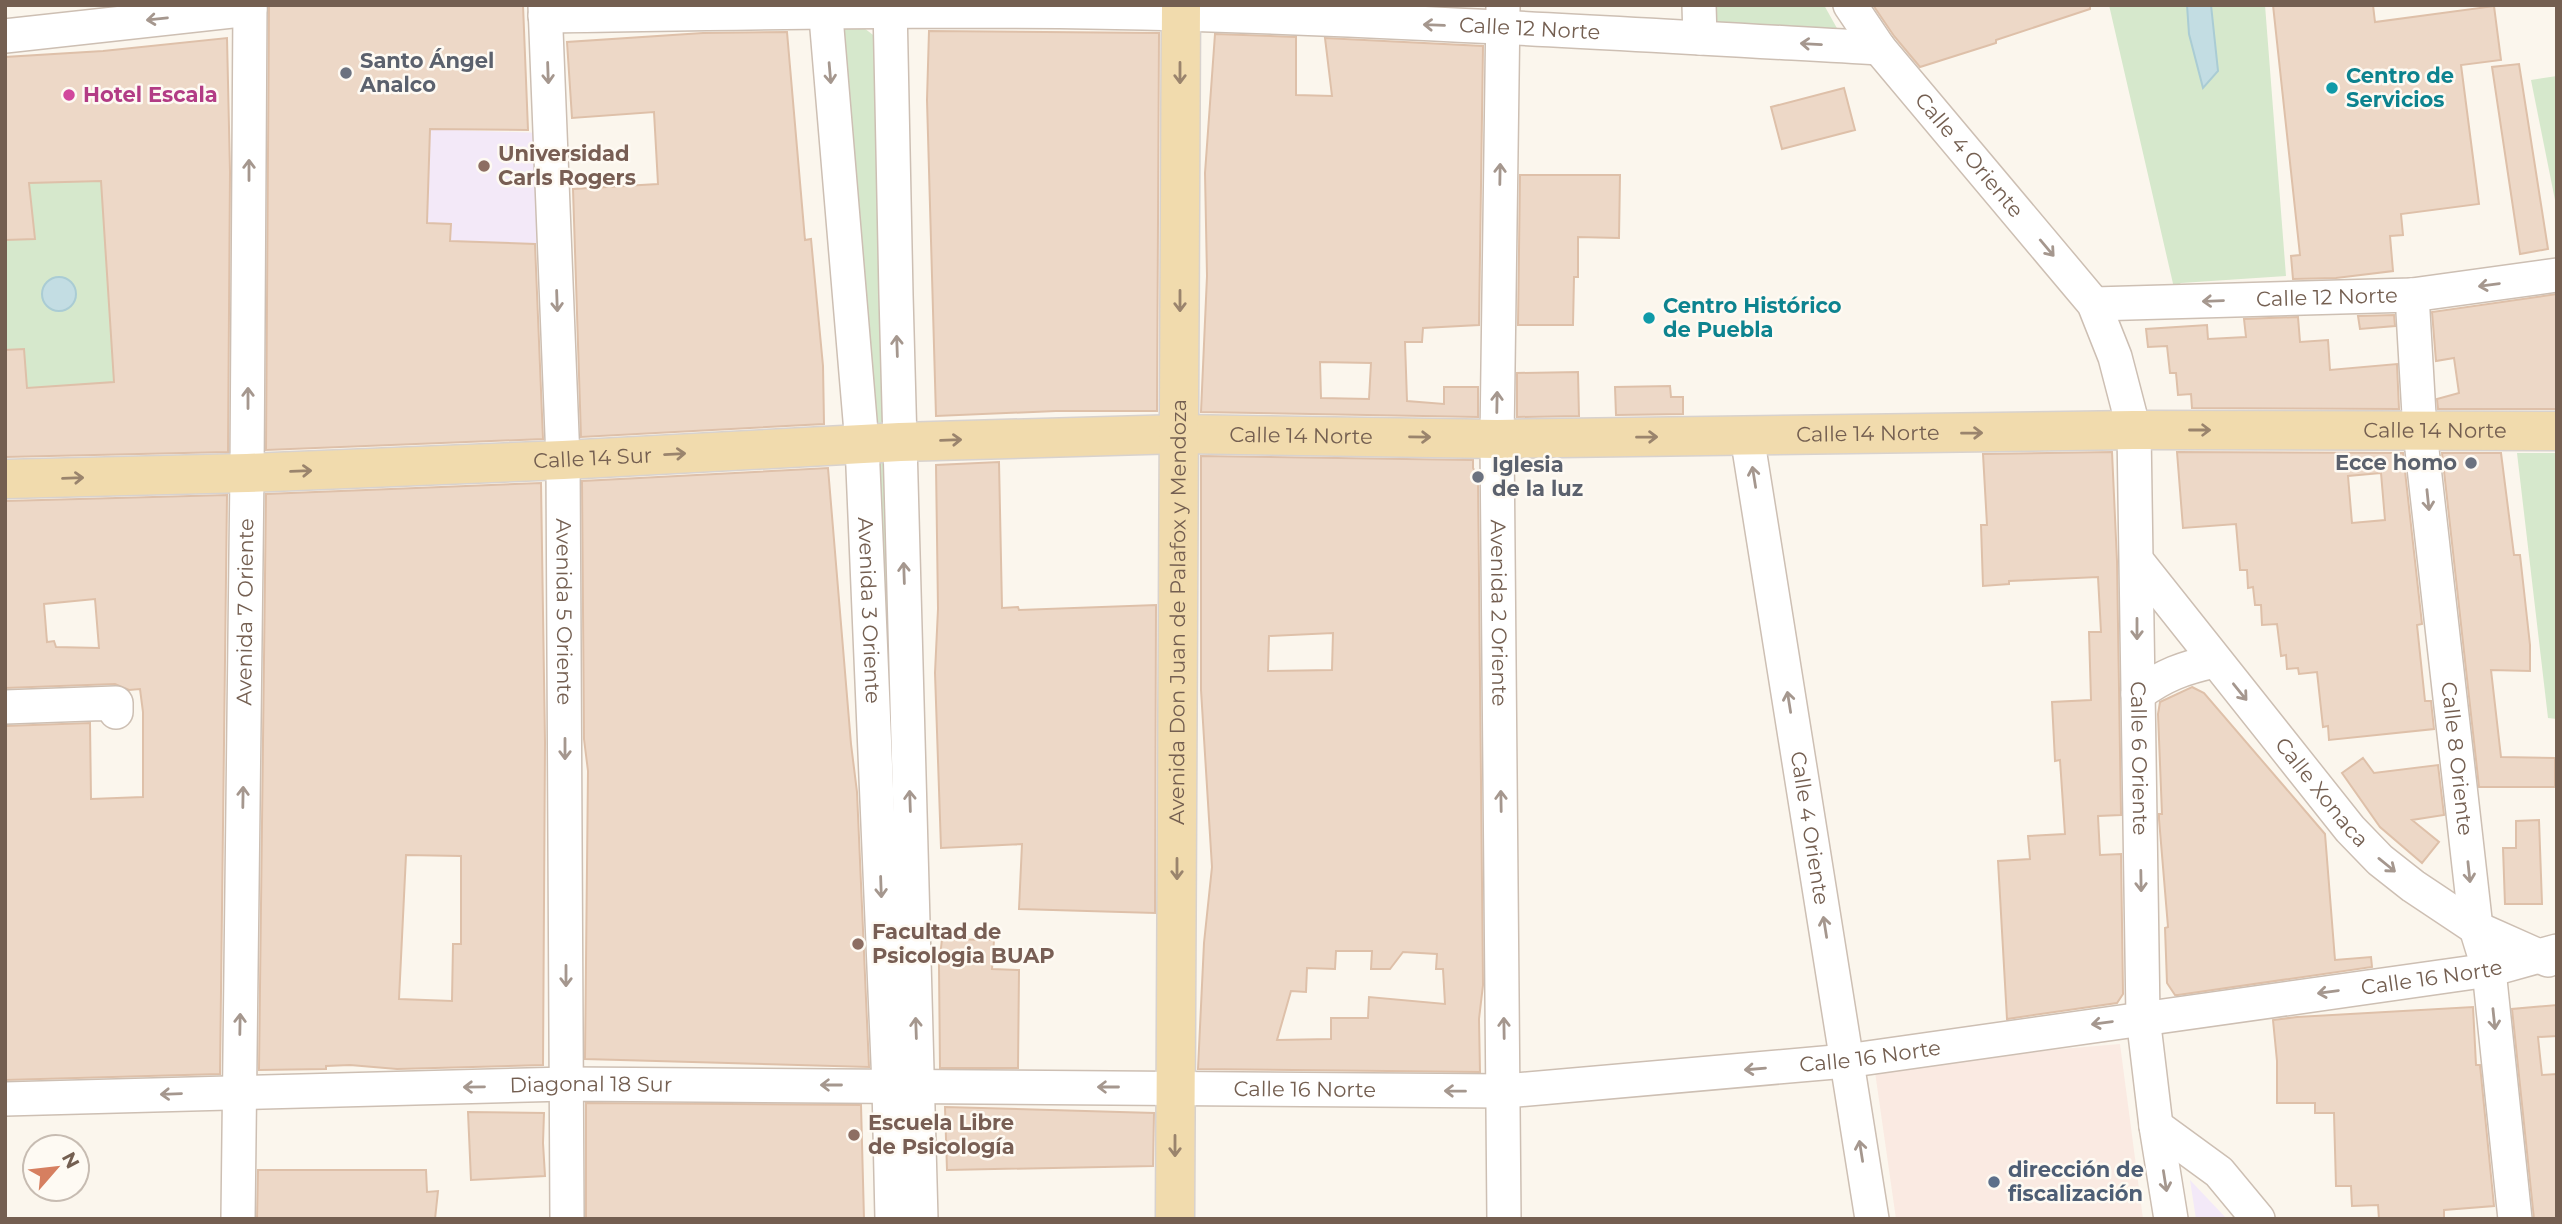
<svg xmlns="http://www.w3.org/2000/svg" width="2562" height="1224" viewBox="0 0 2562 1224" font-family="Montserrat,sans-serif">
<rect width="100%" height="100%" fill="#fbf6ed"/>
<path fill="#faeae2" d="M2120,1044L2143,1219H1896L1874,1065Z"/>
<path fill="#f3e9f8" d="M430,129L541,133L538,244L450,241L451,225L395,222Z
M2190,1180L2227,1219H2196Z"/>
<path fill="#d6e8cc" d="M1688,5H1824L1843,39L1729,38Z
M2109,5H2265L2286,276L2181,283L2174,288Z
M841,28H864L877,38L884,417L881,423L870,422Z
M2557,76V210L2531,80Z
M101,181L114,382L27,388L24,349L5,350V240L29,183Z
M2517,453H2557V719L2548,718Z
M872,460H886L897,860Z"/>
<path fill="#c3dde3" stroke="#aaccd4" stroke-width="2" d="M2187,5H2211L2218,71L2203,88L2189,34Z
M42 294a17 17 0 1 1 34 0a17 17 0 1 1-34 0Z"/>
<path fill="#edd8c7" stroke="#dec0a9" stroke-width="2" fill-rule="evenodd" d="M269,5H523L528,130L430,129L427,223L451,224L450,241L535,244L543,439L266,450Z
M1873,5H2090V9L1996,40V43L1920,67L1894,36Z
M2273,5H2373L2375,22L2494,6L2501,60L2461,65L2479,204L2401,214L2403,235L2390,236L2393,271L2336,278L2293,279L2291,256L2300,255Z
M929,31L1159,33L1157,411H1056L936,416L927,100Z
M787,32L805,240L811,239L823,366L824,424L581,437L573,189L658,184L654,112L572,118L567,42L703,33Z
M1215,34L1296,37V95L1332,96L1325,38L1483,46L1479,325L1423,328L1422,342H1405L1407,401L1444,404V387H1478V417L1201,412L1207,276L1205,173ZM1320,362L1371,363L1369,399L1321,398Z
M227,38L230,172L228,452L5,457V350L24,349L27,388L114,382L101,181L29,183L35,239L5,240V57L103,51Z
M2519,64L2548,249L2520,254L2492,67Z
M1844,88L1855,130L1782,149L1771,107Z
M1520,175H1620L1619,238L1578,237V277H1574L1573,325H1518Z
M2557,294V409H2438L2437,399L2459,393L2454,358L2436,361L2432,312Z
M2394,315L2395,326L2360,329L2358,316Z
M2298,317L2300,342L2328,340L2330,370L2397,364L2399,409L2192,408L2191,394L2178,395L2176,373H2170L2167,346L2148,347L2146,329L2207,325L2208,339L2246,337L2244,319Z
M1578,372L1579,416L1517,417V373Z
M1670,386L1671,397H1683V414L1616,415L1615,387Z
M2112,452L2117,561L2121,815L2098,816L2100,855L2121,854L2123,994L2117,1003L2007,1019L1998,861L2030,859L2028,836L2065,834L2060,760L2055,761L2052,702L2091,700L2089,632H2101L2098,577L2009,581V584L1983,586L1981,525H1987L1983,454Z
M2177,452L2403,453L2422,624L2417,625L2425,701H2431L2434,729L2329,740L2328,726L2323,727L2317,672L2299,674L2298,668L2287,669L2286,655L2281,656L2277,624L2262,625L2261,605H2255L2253,587L2248,588L2247,570H2240L2236,524L2183,528ZM2381,473L2385,520L2352,523L2348,476Z
M2442,453H2501L2514,555H2520L2530,645V671L2491,670L2501,757L2555,758V787H2479Z
M1201,456L1473,460V468L1478,477L1483,985L1479,1019L1480,1072L1198,1069L1204,943L1212,867L1201,690ZM1333,633L1332,670L1268,671L1269,636ZM1336,951H1372L1371,969H1390L1403,952L1437,954L1436,969H1443L1445,1004L1369,997L1368,1018H1331V1039L1277,1040L1291,991L1306,992L1307,968L1335,969Z
M999,462L1002,608L1018,607L1019,610L1156,605L1155,913L1019,909L1022,844L941,848L935,673L938,609L936,465Z
M828,468L851,744L857,792L869,1067L585,1059L588,771L584,739L582,481Z
M541,483L545,742L543,1065L397,1069L350,1065L326,1066V1069L259,1070L266,494ZM406,855L461,856V944H453L452,1001L399,999Z
M227,495L220,1074L5,1080V726L90,723L91,799L143,797V712L140,689L129,690L115,684L5,688V501ZM95,599L99,648L56,647L54,641L47,642L44,604Z
M2192,687L2204,693L2325,834L2335,960L2371,957L2372,967L2178,995H2175L2167,983L2165,928L2168,927L2159,819V814H2162L2158,714L2160,702Z
M2363,758L2374,773L2438,765L2444,815L2412,820L2439,842L2422,863L2380,827L2342,773Z
M2539,820L2542,904H2505L2503,848H2516V821Z
M942,939L994,940L992,969L1019,970L1018,1068H940L939,966Z
M2557,1005V1036L2538,1037L2542,1075L2557,1074V1219H2534L2512,1009Z
M2473,1007L2476,1065H2480L2494,1206L2444,1210V1219H2379L2378,1205L2352,1206L2351,1186H2336L2334,1113H2315V1103H2277V1061L2273,1020L2297,1017Z
M586,1103L861,1105L864,1219H586Z
M945,1107L1154,1113L1153,1166L947,1170Z
M468,1112L544,1113L543,1143L545,1176L471,1180Z
M258,1170H426L427,1192L438,1191L435,1219H257Z"/>
<g fill="none" stroke-linecap="round" stroke-linejoin="round">
<defs>
<g id="minor">
<path id="s1" d="M545,5L563,460L567,1219"/>
<path id="s2" d="M825,5L862,444L889,1086L892,1219"/>
<path d="M890,5L896,295L921,1219"/>
<path d="M1699,5L1700,38"/>
<path id="s3" d="M1850,5L1879,48L2094,304L2115,357L2134,430L2143,1017L2156,1126L2171,1219"/>
<path id="s4" d="M1503,7L1497,439L1504,1219"/>
<path id="s5" d="M545,16C757,13 970,8 1182,14C1415,21 1647,35 1879,48"/>
<path d="M5,36L250,9"/>
<path id="s6" d="M2412,295L2420,432L2476,928L2489,970L2515,1219"/>
<path id="s7" d="M2094,304L2412,295L2557,275"/>
<path id="s8" d="M1747,436L1872,1219"/>
<path id="s9" d="M2137,561L2350,829L2380,860L2413,886L2476,928L2548,960"/>
<path d="M2138,694C2164,675 2183,668 2215,661"/>
<path d="M5,707L116,703V712"/>
<path id="s10" d="M5,1099L567,1084L1505,1091L1846,1061L2489,970L2557,951"/>
<path d="M2156,1126L2219,1172L2258,1219"/>
<path id="s11" d="M238,1219L247,473L250,5"/>
</g>
<g id="major">
<path id="s12" d="M5,479L247,473L563,460L900,442L1180,434L1497,439L2134,430L2557,431"/>
<path id="s13" d="M1175,1219L1181,5"/>
</g>
</defs>
<use href="#minor" stroke="#cdbfb3" stroke-width="36"/>
<use href="#major" stroke="#d8d2ce" stroke-width="41"/>
<use href="#minor" stroke="#fff" stroke-width="33"/>
<use href="#major" stroke="#f1dbad" stroke-width="38"/>
</g>
<defs><path id="oneway-shaft" d="M-6 0H5M1.5-3L5.5 0L1.5 3" fill="none" stroke-width="1.6" stroke-linecap="round" stroke-linejoin="round" transform="scale(1.75)"/></defs>
<g stroke="#a5978e">
<use href="#oneway-shaft" transform="translate(157 19) rotate(174)"/>
<use href="#oneway-shaft" transform="translate(1434 25) rotate(-178)"/>
<use href="#oneway-shaft" transform="translate(1811 44) rotate(-177)"/>
<use href="#oneway-shaft" transform="translate(548 73) rotate(88)"/>
<use href="#oneway-shaft" transform="translate(830 73) rotate(85)"/>
<use href="#oneway-shaft" transform="translate(249 170) rotate(-90)"/>
<use href="#oneway-shaft" transform="translate(1500 174) rotate(-89)"/>
<use href="#oneway-shaft" transform="translate(2047 248) rotate(50)"/>
<use href="#oneway-shaft" transform="translate(2489 285) rotate(172)"/>
<use href="#oneway-shaft" transform="translate(557 301) rotate(88)"/>
<use href="#oneway-shaft" transform="translate(2213 301) rotate(178)"/>
<use href="#oneway-shaft" transform="translate(897 346) rotate(-92)"/>
<use href="#oneway-shaft" transform="translate(248 398) rotate(-90)"/>
<use href="#oneway-shaft" transform="translate(1497 402) rotate(-89)"/>
<use href="#oneway-shaft" transform="translate(1754 477) rotate(-99)"/>
<use href="#oneway-shaft" transform="translate(2428 500) rotate(84)"/>
<use href="#oneway-shaft" transform="translate(904 573) rotate(-92)"/>
<use href="#oneway-shaft" transform="translate(2137 629) rotate(90)"/>
<use href="#oneway-shaft" transform="translate(2240 692) rotate(51)"/>
<use href="#oneway-shaft" transform="translate(1789 702) rotate(-99)"/>
<use href="#oneway-shaft" transform="translate(565 749) rotate(90)"/>
<use href="#oneway-shaft" transform="translate(243 797) rotate(-89)"/>
<use href="#oneway-shaft" transform="translate(910 801) rotate(-92)"/>
<use href="#oneway-shaft" transform="translate(1501 801) rotate(-91)"/>
<use href="#oneway-shaft" transform="translate(2387 865) rotate(39)"/>
<use href="#oneway-shaft" transform="translate(2469 872) rotate(84)"/>
<use href="#oneway-shaft" transform="translate(2141 881) rotate(89)"/>
<use href="#oneway-shaft" transform="translate(881 887) rotate(88)"/>
<use href="#oneway-shaft" transform="translate(1825 927) rotate(-99)"/>
<use href="#oneway-shaft" transform="translate(566 976) rotate(90)"/>
<use href="#oneway-shaft" transform="translate(2328 992) rotate(172)"/>
<use href="#oneway-shaft" transform="translate(2494 1019) rotate(84)"/>
<use href="#oneway-shaft" transform="translate(2102 1023) rotate(172)"/>
<use href="#oneway-shaft" transform="translate(240 1024) rotate(-89)"/>
<use href="#oneway-shaft" transform="translate(916 1028) rotate(-92)"/>
<use href="#oneway-shaft" transform="translate(1504 1028) rotate(-91)"/>
<use href="#oneway-shaft" transform="translate(1755 1069) rotate(175)"/>
<use href="#oneway-shaft" transform="translate(831 1085) rotate(-180)"/>
<use href="#oneway-shaft" transform="translate(474 1087) rotate(179)"/>
<use href="#oneway-shaft" transform="translate(1108 1087) rotate(-180)"/>
<use href="#oneway-shaft" transform="translate(1455 1091) rotate(-179)"/>
<use href="#oneway-shaft" transform="translate(171 1094) rotate(178)"/>
<use href="#oneway-shaft" transform="translate(1861 1151) rotate(-99)"/>
<use href="#oneway-shaft" transform="translate(2165 1181) rotate(81)"/>
</g>
<g stroke="#9a846d">
<use href="#oneway-shaft" transform="translate(1180 73) rotate(90)"/>
<use href="#oneway-shaft" transform="translate(1180 301) rotate(90)"/>
<use href="#oneway-shaft" transform="translate(2200 430)"/>
<use href="#oneway-shaft" transform="translate(1972 433) rotate(-1)"/>
<use href="#oneway-shaft" transform="translate(1420 437) rotate(1)"/>
<use href="#oneway-shaft" transform="translate(1647 437) rotate(-1)"/>
<use href="#oneway-shaft" transform="translate(951 440) rotate(-2)"/>
<use href="#oneway-shaft" transform="translate(675 454) rotate(-3)"/>
<use href="#oneway-shaft" transform="translate(301 471) rotate(-2)"/>
<use href="#oneway-shaft" transform="translate(73 478) rotate(-2)"/>
<use href="#oneway-shaft" transform="translate(1177 869) rotate(90)"/>
<use href="#oneway-shaft" transform="translate(1175 1146) rotate(90)"/>
</g>
<g fill="#6b7280" stroke="#fefaf3" stroke-width="2.5">
<circle cx="346" cy="73" r="7"/>
<circle cx="2471" cy="463" r="7"/>
<circle cx="1478" cy="477" r="7"/>
</g>
<g fill="#0f9aa8" stroke="#fefaf3" stroke-width="2.5">
<circle cx="2332" cy="88" r="7"/>
<circle cx="1649" cy="318" r="7"/>
</g>
<circle fill="#d1479c" stroke="#fefaf3" stroke-width="2.5" cx="69" cy="95" r="7"/>
<g fill="#8d6e63" stroke="#fefaf3" stroke-width="2.5">
<circle cx="484" cy="166" r="7"/>
<circle cx="858" cy="944" r="7"/>
<circle cx="854" cy="1135" r="7"/>
</g>
<circle fill="#5c6f8a" stroke="#fefaf3" stroke-width="2.5" cx="1994" cy="1182" r="7"/>
<g text-anchor="middle" stroke-width="5" stroke-linejoin="round" paint-order="stroke">
<g font-size="21" fill="#745f51" stroke="#fefaf3">
<text dy="7" stroke="none"><textPath href="#s5" startOffset="985">Calle 12 Norte</textPath></text>
<text dy="7" stroke="none"><textPath href="#s3" startOffset="192">Calle 4 Oriente</textPath></text>
<text dy="7" stroke="none"><textPath href="#s7" startOffset="233">Calle 12 Norte</textPath></text>
<text dy="7" stroke="none"><textPath href="#s12" startOffset="2431">Calle 14 Norte</textPath></text>
<text dy="7" stroke="none"><textPath href="#s12" startOffset="1864">Calle 14 Norte</textPath></text>
<text dy="7" stroke="none"><textPath href="#s12" startOffset="1297">Calle 14 Norte</textPath></text>
<text dy="7" stroke="none"><textPath href="#s12" startOffset="588">Calle 14 Sur</textPath></text>
<text dy="7" stroke="none"><textPath href="#s2" startOffset="607">Avenida 3 Oriente</textPath></text>
<text dy="7" stroke="none"><textPath href="#s11" startOffset="607">Avenida 7 Oriente</textPath></text>
<text dy="7" stroke="none"><textPath href="#s1" startOffset="607">Avenida 5 Oriente</textPath></text>
<text dy="7" stroke="none"><textPath href="#s13" startOffset="607">Avenida Don Juan de Palafox y Mendoza</textPath></text>
<text dy="7" stroke="none"><textPath href="#s4" startOffset="606">Avenida 2 Oriente</textPath></text>
<text dy="7" stroke="none"><textPath href="#s6" startOffset="466">Calle 8 Oriente</textPath></text>
<text dy="7" stroke="none"><textPath href="#s3" startOffset="847">Calle 6 Oriente</textPath></text>
<text dy="7" stroke="none"><textPath href="#s9" startOffset="296">Calle Xonaca</textPath></text>
<text dy="7" stroke="none"><textPath href="#s8" startOffset="397">Calle 4 Oriente</textPath></text>
<text dy="7" stroke="none"><textPath href="#s10" startOffset="2434">Calle 16 Norte</textPath></text>
<text dy="7" stroke="none"><textPath href="#s10" startOffset="1867">Calle 16 Norte</textPath></text>
<text dy="7" stroke="none"><textPath href="#s10" startOffset="586">Diagonal 18 Sur</textPath></text>
<text dy="7" stroke="none"><textPath href="#s10" startOffset="1300">Calle 16 Norte</textPath></text>
</g>
<g font-size="21" font-weight="bold" fill="#5b616d" stroke="#fefaf3" text-anchor="start">
<text x="360" y="68">Santo Ángel<tspan x="360" dy="24">Analco</tspan></text>
<text x="2457" y="470" text-anchor="end">Ecce homo</text>
<text x="1492" y="472">Iglesia<tspan x="1492" dy="24">de la luz</tspan></text>
</g>
<g font-size="21" font-weight="bold" fill="#0d838f" stroke="#fefaf3" text-anchor="start">
<text x="2346" y="83">Centro de<tspan x="2346" dy="24">Servicios</tspan></text>
<text x="1663" y="313">Centro Histórico<tspan x="1663" dy="24">de Puebla</tspan></text>
</g>
<g font-size="21" font-weight="bold" fill="#b23c85" stroke="#fefaf3" text-anchor="start">
<text x="83" y="102">Hotel Escala</text>
</g>
<g font-size="21" font-weight="bold" fill="#785e54" stroke="#fefaf3" text-anchor="start">
<text x="498" y="161">Universidad<tspan x="498" dy="24">Carls Rogers</tspan></text>
<text x="872" y="939">Facultad de<tspan x="872" dy="24">Psicologia BUAP</tspan></text>
<text x="868" y="1130">Escuela Libre<tspan x="868" dy="24">de Psicología</tspan></text>
</g>
<g font-size="21" font-weight="bold" fill="#4e5e75" stroke="#fefaf3" text-anchor="start">
<text x="2008" y="1177">dirección de<tspan x="2008" dy="24">fiscalización</tspan></text>
</g>
</g>
<rect width="2562" height="1224" fill="none" stroke="#745f51" stroke-width="14"/>
<g transform="translate(56 1168) rotate(62)"><circle r="33" fill="#fefaf3" stroke="#c7bcb2" stroke-width="2"/>
<path d="M0-5L12 26L0 18L-12 26Z" fill="#d67f60"/>
<text y="-10" font-size="19" font-weight="bold" text-anchor="middle" fill="#745f51">N</text>
</g>
</svg>
